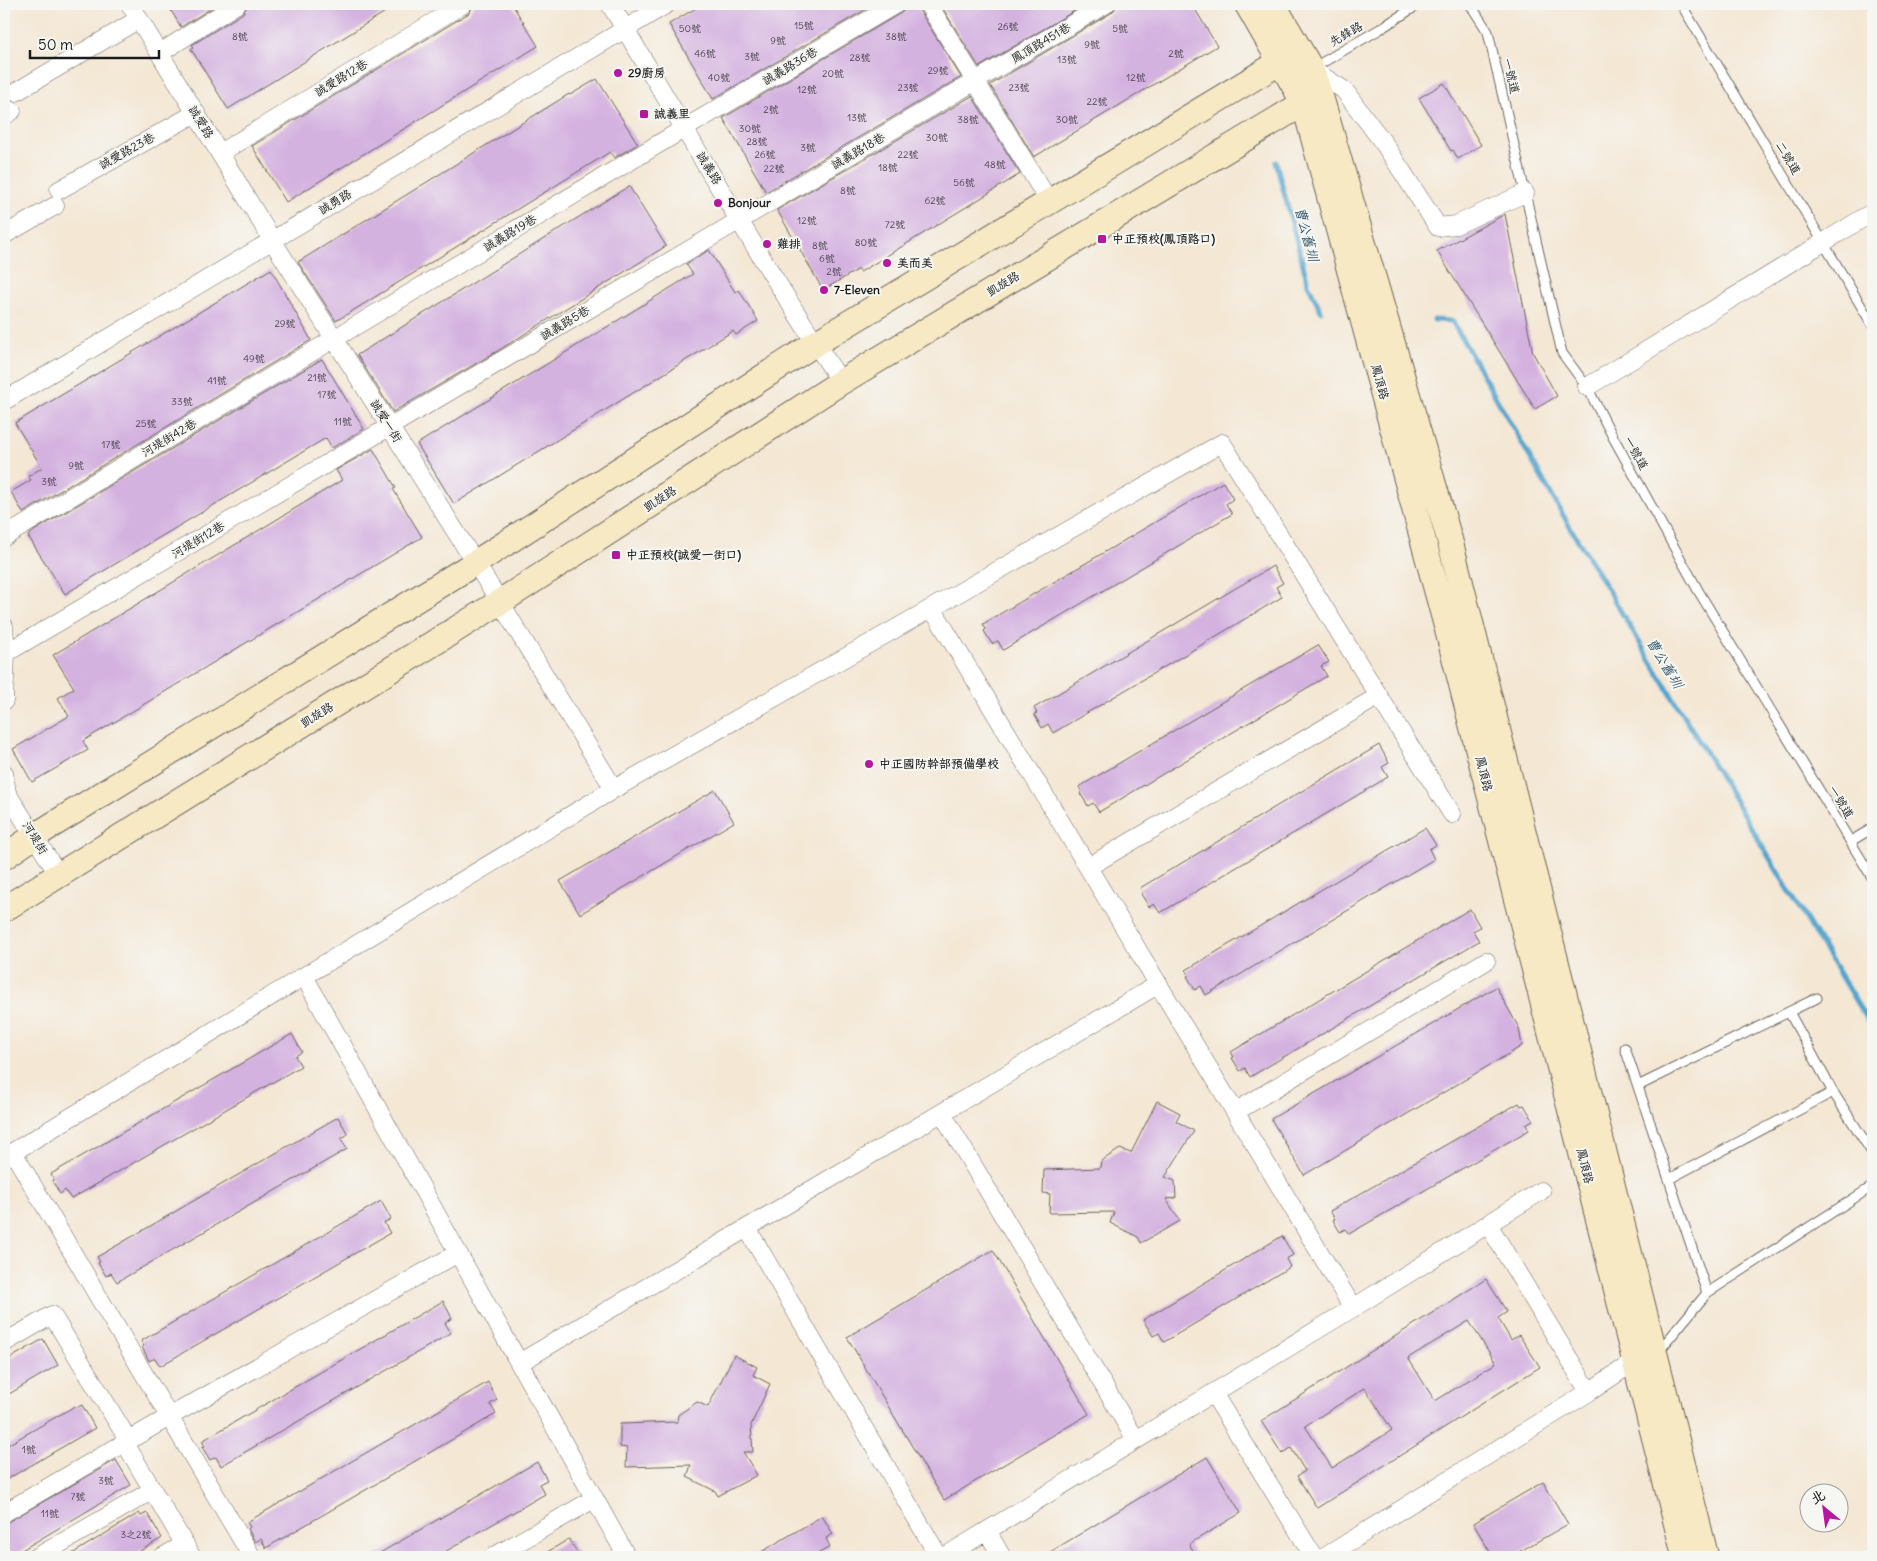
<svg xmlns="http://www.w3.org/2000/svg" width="1877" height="1561" viewBox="0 0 1877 1561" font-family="Delius,'LXGW WenKai TC',sans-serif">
<rect width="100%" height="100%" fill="#f6f6f2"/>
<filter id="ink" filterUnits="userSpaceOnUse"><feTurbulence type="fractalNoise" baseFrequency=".02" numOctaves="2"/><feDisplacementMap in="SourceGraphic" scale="10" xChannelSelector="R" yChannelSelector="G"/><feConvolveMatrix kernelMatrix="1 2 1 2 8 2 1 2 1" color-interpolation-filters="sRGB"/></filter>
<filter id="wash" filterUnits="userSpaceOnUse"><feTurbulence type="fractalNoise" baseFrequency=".0096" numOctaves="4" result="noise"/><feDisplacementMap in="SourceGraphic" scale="20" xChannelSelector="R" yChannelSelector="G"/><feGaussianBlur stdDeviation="1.12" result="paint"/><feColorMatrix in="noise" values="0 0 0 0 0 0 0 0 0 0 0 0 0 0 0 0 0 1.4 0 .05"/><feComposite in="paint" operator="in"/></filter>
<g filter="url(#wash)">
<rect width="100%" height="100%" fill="#f4e7d4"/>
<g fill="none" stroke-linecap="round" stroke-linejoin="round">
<path stroke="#53a5ce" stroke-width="5" d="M1276,162L1308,284L1321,311
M1434,320L1452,321L1567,522L1873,1030"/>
</g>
<g id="blocks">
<path fill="#d4b2e0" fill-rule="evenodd" d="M167,4H218L181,27Z
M248,4H398L228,109L191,49L194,47L192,45L243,13Z
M474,4H512L538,46L286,202L252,146L469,13Z
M703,4H875L713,99L669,24Z
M907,4H917L919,10L961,77L766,192L723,118L901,13L905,9Z
M940,4H1086L979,67Z
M1117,4H1192L1217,46L1034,157L990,85L1111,13L1115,9Z
M597,79L638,144L614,158L610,152L336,321L298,262L569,94L570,95Z
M1444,83L1481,145L1458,159L1453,150L1451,151L1419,98Z
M972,96L1020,174L867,268L860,272L859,269L823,290L777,210Z
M629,186L666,246L499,350L393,412L357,355Z
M1505,214L1533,353L1557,396L1535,409L1437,251Z
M709,250L735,292L739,290L758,321L736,335L733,331L454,504L417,444L693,274L686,264Z
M271,269L311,340L23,513L11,492L31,480L28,476L42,468L15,423Z
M322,359L364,429L332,448L326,438L65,594L28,536L34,531Z
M373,449L396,488L393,489L422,537L83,741L88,750L32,782L13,749L69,716L58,698L74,688L53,655L342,480L336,470Z
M1223,482L1233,499L1226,504L1232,514L1003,650L998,641L992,644L984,631L986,629L983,624Z
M1273,566L1283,583L1276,587L1282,597L1053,733L1048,724L1042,728L1034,714L1037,713L1034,708Z
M1318,645L1329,662L1321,666L1327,676L1099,812L1093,803L1088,806L1080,793L1082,792L1079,787Z
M1379,745L1389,763L1382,767L1388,777L1160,913L1154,904L1149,907L1141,894L1143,893L1140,888Z
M715,790L734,822L580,914L560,881Z
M1425,828L1436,845L1429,849L1434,859L1206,995L1201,986L1195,990L1187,976L1189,975L1186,970Z
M1470,909L1480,927L1473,931L1479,941L1250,1077L1245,1068L1240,1071L1232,1058L1234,1057L1231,1052Z
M1496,987L1519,1028L1522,1046L1304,1175L1271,1119Z
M292,1034L302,1052L295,1056L301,1066L71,1199L65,1190L60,1194L52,1180L54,1179L51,1174Z
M1157,1101L1180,1113L1176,1121L1194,1131L1165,1177L1175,1181L1176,1198L1166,1199L1180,1221L1141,1243L1138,1237L1110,1223L1114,1212L1049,1213L1050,1194L1043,1193L1044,1170L1100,1168L1101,1161L1120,1149L1131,1153Z
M1519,1103L1521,1106L1524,1105L1533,1120L1526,1124L1529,1130L1349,1234L1345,1229L1340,1232L1333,1220L1335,1219L1330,1211Z
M338,1117L348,1134L341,1139L347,1149L117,1282L111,1273L106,1276L98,1263L100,1262L97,1257Z
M381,1201L391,1219L384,1223L390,1233L160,1366L155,1358L149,1361L142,1347L144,1346L141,1341Z
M1282,1236L1293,1255L1286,1259L1290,1267L1164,1342L1159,1333L1153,1336L1143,1320Z
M993,1250L1089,1414L944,1500L847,1337Z
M1486,1279L1507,1312L1498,1318L1511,1340L1519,1335L1540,1367L1317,1508L1297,1476L1305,1471L1291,1448L1282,1454L1261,1421ZM1469,1321L1496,1363L1435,1401L1408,1358ZM1365,1388L1392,1430L1332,1468L1305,1426Z
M443,1301L452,1318L445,1323L451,1333L221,1466L216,1457L210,1460L202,1447L205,1446L202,1441Z
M43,1339L58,1365L4,1397V1362Z
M734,1355L757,1367L753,1375L770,1384L751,1425L753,1452H743L757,1475L718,1496L715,1491L687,1477L691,1465L626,1467L627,1448L620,1447V1424L677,1422L678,1415L697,1402L708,1407Z
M488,1382L497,1400L490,1404L496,1414L266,1548L261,1539L255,1542L248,1529L250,1527L247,1522Z
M82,1405L95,1428L4,1481V1447L75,1406L76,1408Z
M1207,1457L1241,1513L1189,1544L1197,1557H1042Z
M116,1460L131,1485L10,1557H4V1524Z
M537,1462L547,1480L539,1484L545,1494L436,1557H373Z
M1543,1482L1568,1524L1510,1557H1493L1473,1523Z
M139,1513L141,1516L147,1513L162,1538L130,1557H67Z
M822,1516L833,1534L826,1538L830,1547L812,1557H753Z
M569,1539L580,1557H539Z"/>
</g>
</g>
<g filter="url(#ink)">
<use href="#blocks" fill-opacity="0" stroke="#68635c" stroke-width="1"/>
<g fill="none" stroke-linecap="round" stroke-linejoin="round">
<defs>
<path id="lane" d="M1470,4L1488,32L1562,353L1587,387L1613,437L1699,592L1873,879
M1681,4L1873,326
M1313,68L1380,29L1419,4
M1851,841L1873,828
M1789,1012L1833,1092L1873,1154
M1625,1048L1707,1293L1873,1186
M1638,1086L1817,998
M1669,1179L1833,1092
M1659,1351L1707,1293"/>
<path id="street" d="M130,4L272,240L500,602L614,789
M610,4C686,130 759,259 841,382
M928,4L1050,203
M160,53L237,4
M1311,69L1344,90L1385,145L1438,227L1456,225L1525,193
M16,92L139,19
M4,116L12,111
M220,153L463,4
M59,190L196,113
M4,235L55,206
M1587,387L1873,212
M4,401L667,4
M4,537L685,128L896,4
M932,608L1353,1308
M4,626L6,653L4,701
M6,653L1106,4
M4,773L7,793L58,874
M1088,867L1379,696
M304,976L627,1557
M1235,1112L1486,961
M942,1113L1136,1440
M1488,1224L1589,1392
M747,1228L939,1557
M4,1343L52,1315L124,1433L125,1443L192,1557
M519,1363L1159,984
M1213,1393L1314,1557
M4,1513L169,1417L458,1253
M987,1531L1002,1557
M37,1557L153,1490
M162,1557L185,1544
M252,1557L13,1152L614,789L1222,443L1452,814
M493,1557L594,1499
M944,1557L1353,1308L1541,1191
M1325,1557L1589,1392L1635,1361L1645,1358"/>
<path id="secondary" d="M1247,4L1304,103L1447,628L1685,1557
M1273,4L1311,69L1321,98L1450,541L1706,1557
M4,857L33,837L475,563L816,343L1295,53
M4,909L500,602L841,382L1304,103L1319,99"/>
</defs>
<use href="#lane" stroke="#68635c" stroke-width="11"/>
<use href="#street" stroke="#68635c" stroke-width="19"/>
<use href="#secondary" stroke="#68635c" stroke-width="27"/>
<use href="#lane" stroke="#fff" stroke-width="9"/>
<use href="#street" stroke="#fff" stroke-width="18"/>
<use href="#secondary" stroke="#f7e9c3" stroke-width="25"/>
</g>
</g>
<g fill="#b5179e" stroke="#f6f6f2" stroke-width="2">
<circle cx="618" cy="73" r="5"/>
<rect x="639" y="109" width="10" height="10" rx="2.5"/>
<circle cx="718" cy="203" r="5"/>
<rect x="1097" y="234" width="10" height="10" rx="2.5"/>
<circle cx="767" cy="244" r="5"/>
<circle cx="887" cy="263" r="5"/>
<circle cx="824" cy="290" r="5"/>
<rect x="611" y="550" width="10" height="10" rx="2.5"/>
<circle cx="869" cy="764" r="5"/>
</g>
<g text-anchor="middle" stroke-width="4" stroke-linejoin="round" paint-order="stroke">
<g font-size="10" fill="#4a424d">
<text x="804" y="29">15號</text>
<text x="1008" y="30">26號</text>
<text x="690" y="32">50號</text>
<text x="1120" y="32">5號</text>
<text x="240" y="40">8號</text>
<text x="896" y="40">38號</text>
<text x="778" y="44">9號</text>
<text x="1092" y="48">9號</text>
<text x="705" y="57">46號</text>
<text x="1176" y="57">2號</text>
<text x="752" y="60">3號</text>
<text x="860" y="61">28號</text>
<text x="1067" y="63">13號</text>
<text x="938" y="74">29號</text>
<text x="833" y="77">20號</text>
<text x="719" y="81">40號</text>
<text x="1136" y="81">12號</text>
<text x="908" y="91">23號</text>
<text x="1019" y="91">23號</text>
<text x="807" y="93">12號</text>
<text x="1097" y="105">22號</text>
<text x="771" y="113">2號</text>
<text x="857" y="121">13號</text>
<text x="968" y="123">38號</text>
<text x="1067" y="123">30號</text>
<text x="750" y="132">30號</text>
<text x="937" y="141">30號</text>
<text x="757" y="145">28號</text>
<text x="808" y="151">3號</text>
<text x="765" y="158">26號</text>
<text x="908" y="158">22號</text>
<text x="995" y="168">48號</text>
<text x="888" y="171">18號</text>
<text x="774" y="172">22號</text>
<text x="964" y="186">56號</text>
<text x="848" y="194">8號</text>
<text x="935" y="204">62號</text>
<text x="807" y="224">12號</text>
<text x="895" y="228">72號</text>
<text x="866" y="246">80號</text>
<text x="820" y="249">8號</text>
<text x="827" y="262">6號</text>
<text x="834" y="275">2號</text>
<text x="285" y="327">29號</text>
<text x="254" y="362">49號</text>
<text x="317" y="381">21號</text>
<text x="217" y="384">41號</text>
<text x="327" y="398">17號</text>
<text x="182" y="405">33號</text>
<text x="343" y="425">11號</text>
<text x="146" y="427">25號</text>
<text x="111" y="448">17號</text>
<text x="76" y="469">9號</text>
<text x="49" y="485">3號</text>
<text x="29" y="1453">1號</text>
<text x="106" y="1484">3號</text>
<text x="78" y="1500">7號</text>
<text x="50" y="1517">11號</text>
<text x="136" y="1538">3之2號</text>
</g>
<g font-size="12" fill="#1c1c1c" stroke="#f6f6f2">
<text transform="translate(1346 34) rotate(-30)" y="4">先鋒路</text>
<text transform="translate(1041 43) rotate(-31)" y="4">鳳頂路451巷</text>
<text transform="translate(790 66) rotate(-31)" y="4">誠義路36巷</text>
<text transform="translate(1511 76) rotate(77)" y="4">一號道</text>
<text transform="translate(341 78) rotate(-31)" y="4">誠愛路12巷</text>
<text transform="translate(201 122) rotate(59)" y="4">誠愛路</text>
<text transform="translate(127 151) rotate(-29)" y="4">誠愛路23巷</text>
<text transform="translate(858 151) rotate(-30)" y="4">誠義路18巷</text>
<text transform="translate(1788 158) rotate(59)" y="4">二號道</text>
<text transform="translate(709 168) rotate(59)" y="4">誠義路</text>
<text transform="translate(335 202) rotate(-31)" y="4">誠勇路</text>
<text transform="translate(510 233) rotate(-31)" y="4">誠義路19巷</text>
<text transform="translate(1003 284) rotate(-31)" y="4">凱旋路</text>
<text transform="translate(565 323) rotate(-31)" y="4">誠義路5巷</text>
<text transform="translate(1380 382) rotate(75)" y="4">鳳頂路</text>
<text transform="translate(386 421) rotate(58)" y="4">誠愛一街</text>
<text transform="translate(169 438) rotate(-31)" y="4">河堤街42巷</text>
<text transform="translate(1636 453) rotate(61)" y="4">一號道</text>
<text transform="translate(660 499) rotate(-33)" y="4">凱旋路</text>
<text transform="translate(198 540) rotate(-31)" y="4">河堤街12巷</text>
<text transform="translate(317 715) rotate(-32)" y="4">凱旋路</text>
<text transform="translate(1484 774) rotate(76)" y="4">鳳頂路</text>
<text transform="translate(1841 802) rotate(59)" y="4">一號道</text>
<text transform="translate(35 838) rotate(58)" y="4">河堤街</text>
<text transform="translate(1585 1166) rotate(76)" y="4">鳳頂路</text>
</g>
<g font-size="12" font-weight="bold" fill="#1c1c1c" stroke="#f6f6f2" text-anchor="start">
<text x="628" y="77">29廚房</text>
<text x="654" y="118">誠義里</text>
<text x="728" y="207">Bonjour</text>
<text x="1112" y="243">中正預校(鳳頂路口)</text>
<text x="777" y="248">雞排</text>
<text x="897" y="267">美而美</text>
<text x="834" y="294">7-Eleven</text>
<text x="626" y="559">中正預校(誠愛一街口)</text>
<text x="879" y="768">中正國防幹部預備學校</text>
</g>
<g font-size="14" font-style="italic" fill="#355a6c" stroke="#f6f6f2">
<text transform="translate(1307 234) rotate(75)" y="5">曹公舊圳</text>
<text transform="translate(1665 663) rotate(59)" y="5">曹公舊圳</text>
</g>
</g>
<rect width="1877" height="1561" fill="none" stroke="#f6f6f2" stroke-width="20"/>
<g transform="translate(1824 1508) rotate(331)"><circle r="24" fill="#f6f6f2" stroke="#9f9f9c"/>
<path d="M0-4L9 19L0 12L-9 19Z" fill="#b5179e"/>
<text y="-8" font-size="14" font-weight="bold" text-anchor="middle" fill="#1c1c1c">北</text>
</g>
<path d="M30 50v8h129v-8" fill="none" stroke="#1c1c1c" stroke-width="2.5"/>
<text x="38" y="50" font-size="15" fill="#1c1c1c" stroke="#f6f6f2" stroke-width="4" paint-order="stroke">50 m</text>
</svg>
